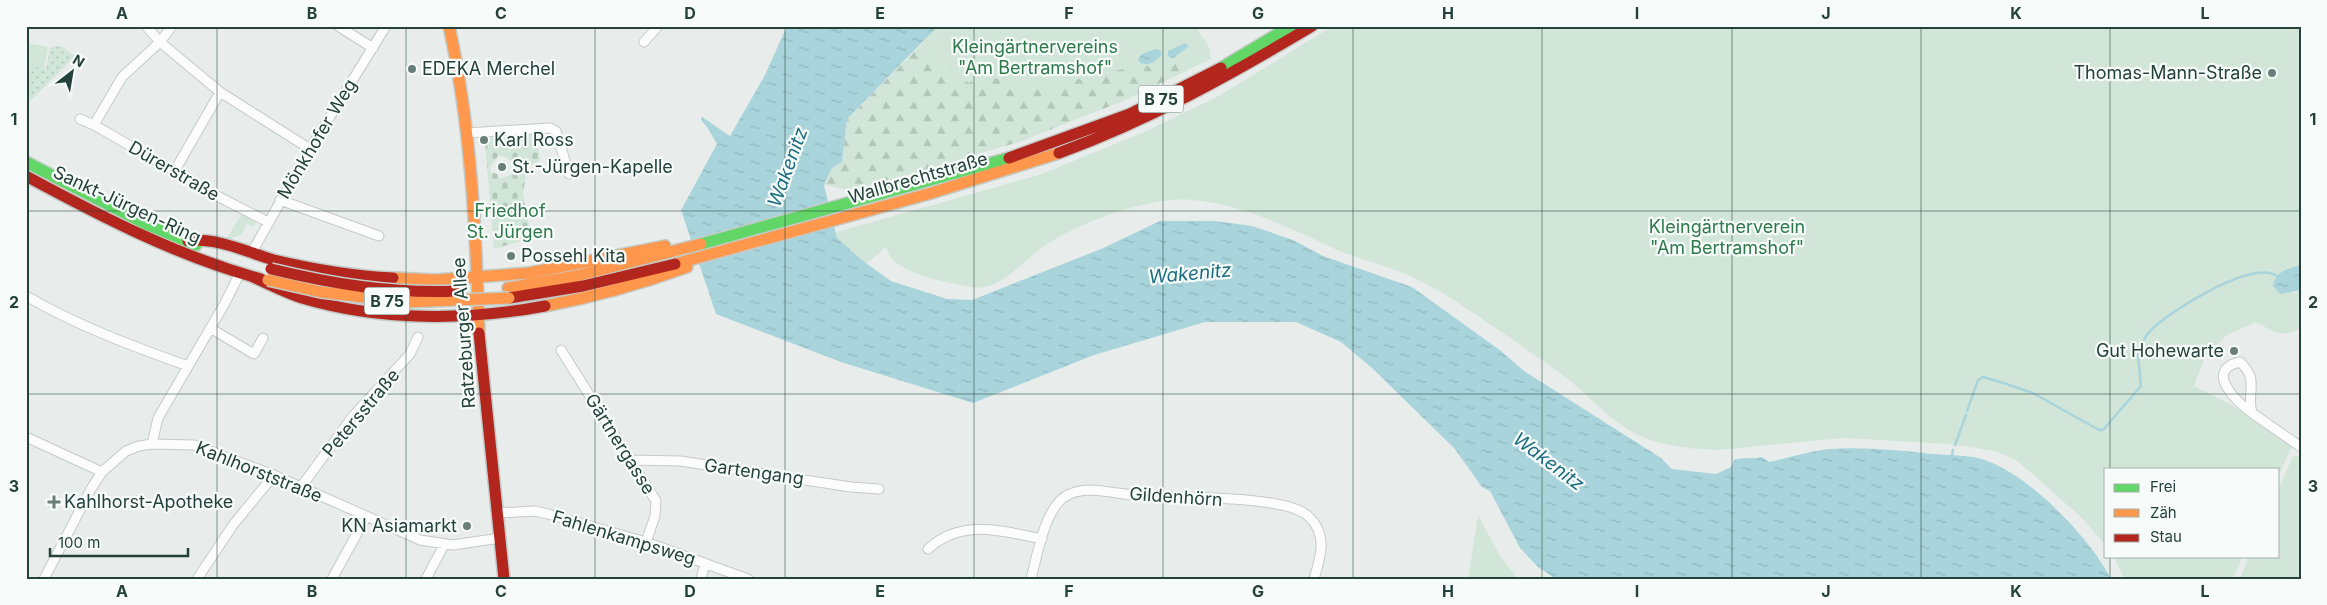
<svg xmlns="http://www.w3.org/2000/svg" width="2327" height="605" viewBox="0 0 2327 605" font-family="Inter,sans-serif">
<defs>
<pattern id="forest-firs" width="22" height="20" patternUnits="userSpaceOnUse" patternTransform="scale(1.25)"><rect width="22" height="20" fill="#d1e6d8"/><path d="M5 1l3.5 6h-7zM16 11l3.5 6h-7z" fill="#b3c6ba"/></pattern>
<pattern id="cemetery-stones" width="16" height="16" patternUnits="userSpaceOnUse" patternTransform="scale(1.25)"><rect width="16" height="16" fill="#d1e6d8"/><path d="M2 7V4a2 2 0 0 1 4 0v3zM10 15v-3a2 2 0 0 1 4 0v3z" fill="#b3c6ba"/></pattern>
<pattern id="park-dots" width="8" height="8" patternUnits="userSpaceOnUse" patternTransform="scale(1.25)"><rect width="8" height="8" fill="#d1e6d8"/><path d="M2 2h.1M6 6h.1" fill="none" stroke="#b3c6ba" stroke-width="1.8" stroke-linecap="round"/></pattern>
<pattern id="water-ripples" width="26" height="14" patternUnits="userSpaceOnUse" patternTransform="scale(1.25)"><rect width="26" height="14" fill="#a9d4db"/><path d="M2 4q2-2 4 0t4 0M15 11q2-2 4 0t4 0" fill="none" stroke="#91b7bd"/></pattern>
</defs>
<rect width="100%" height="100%" fill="#e8edeb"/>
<path fill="#d1e6d8" d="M936,26H1195L1209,47L1211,59L1128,68L1033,89L980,74L969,83L919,47Z
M1333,26H2301V265L2289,268L2294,293L2301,290V328C2280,339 2275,332 2256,322L2227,335L2205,357L2194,386L2230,404L2292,446L2278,477V469H2106V546L2082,518L2029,471L2016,460L1996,451L1949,444L1843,438L1718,450C1694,449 1668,447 1645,438C1615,426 1593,400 1569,380C1546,362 1521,346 1497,329C1471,312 1444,292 1416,279C1390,266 1363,261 1337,250C1293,229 1242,204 1192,200C1149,196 1078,223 1043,247C1022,262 1004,287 977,288C953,283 892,276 886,247L866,264L837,238L836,232L1039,175L1142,133L1217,97Z
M26,43L48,47L44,69L26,65Z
M243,212L253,217L256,221L253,227L247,224L241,235L226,240Z
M2293,456H2301V579H2240L2249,556H2278V490Z
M1478,515L1500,556L1518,579H1468Z
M2113,556H2243L2233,579H2125Z"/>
<path fill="url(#forest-firs)" d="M919,47L969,83L980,74L1033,89L1128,68L1211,59L1128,99L1022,141L854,191L824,185L832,168L842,162L847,119Z"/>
<path fill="url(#cemetery-stones)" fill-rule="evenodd" d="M536,134L540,160L527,168L523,193L531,238L494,249L485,143L488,142V138ZM498,156H503L513,162L512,174L500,179L497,174L491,172L490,167Z"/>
<path fill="url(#park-dots)" d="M61,46L75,56L26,105V65L46,69L50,47Z"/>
<path fill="url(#water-ripples)" d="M787,26H938L847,119L842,162L832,168L824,185L837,238L863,261L891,281L947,299L972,300L1101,249L1160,221H1215L1252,226L1293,240L1323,256L1412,287L1501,351L1524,371L1661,458L1672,469L1716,474L1731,467L1734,460C1742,457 1752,459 1762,457L1769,462C1789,458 1809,451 1829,449C1863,447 1898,450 1932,454C1947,455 1963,455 1978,458C2024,469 2090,537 2111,579H1556L1538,567L1520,548L1490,491L1482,487L1454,448L1372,368L1341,342L1296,322H1205L1094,355L973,403L841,362L716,314L681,210L717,144L707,127L701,120L702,117L730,136L765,75Z
M1185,43L1189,46L1172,59L1168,56V51Z
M1155,49L1160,50L1162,54C1156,62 1149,66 1140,63L1138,59L1142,54Z
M2301,265V290L2280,294L2273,286C2275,272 2288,268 2301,265Z"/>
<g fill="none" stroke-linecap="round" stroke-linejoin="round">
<path stroke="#a9d4db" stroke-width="2.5" d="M2138,355C2141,346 2144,337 2150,331C2170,311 2252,259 2277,276
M2009,385L2033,393L2099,430H2103L2141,386L2138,356
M1967,411L1978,380L1983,377L2007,384
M1955,445L1966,415
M1952,455L1953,450"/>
<defs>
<path id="street" d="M146,26L160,42L220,92L310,149
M338,26L373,48
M644,42L658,26
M80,119L94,125L221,198L268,222
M94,125L122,77L160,42L172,26
M466,133L550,128L556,131L569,174
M174,172L220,92
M280,200L379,236
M251,254L310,149L386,26
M26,296C78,326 132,346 188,366
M210,328L254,354L263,338
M561,350L656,501L655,516L646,542
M2252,413C2237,402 2203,370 2240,362C2260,380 2246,393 2252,413L2301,447
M26,437L102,472
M152,444L158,418L225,303L240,273
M630,460L680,461L851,487L879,489
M301,487L353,416L410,354L418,337
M497,513L535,511L548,514L646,542L748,579
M928,549C961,518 1002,531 1042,539
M44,579L91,489L102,472L126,451L139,446L152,444L194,445L274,475L420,540L453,545L500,538
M197,579L233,525L274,475
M332,579L366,517
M426,579L444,545
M701,579L705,563
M1031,579C1037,556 1044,513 1063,498C1071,492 1081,490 1091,490C1109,491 1126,495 1144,496C1178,498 1286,495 1308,516C1328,534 1321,556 1314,579"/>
<path id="fast" d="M1221,68L1291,26
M26,162L148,225L196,245
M701,244L1009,158"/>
<path id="slow" d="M449,26C471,126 476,230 479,333
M675,264L928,194L1059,153
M393,278L436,280L529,273L665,246
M508,288L576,276L701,244
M545,306C594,297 640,284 687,267"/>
<path id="jam" d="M1059,153C1149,120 1230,75 1312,26
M1009,158L1130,114L1221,68
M26,176C102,217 177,256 261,279
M188,241C216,237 247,252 274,260C312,269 354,276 393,278
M253,277C269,284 286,293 302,298C380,321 465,321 545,306
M509,298L583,286L675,264
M479,333L504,579"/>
</defs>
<use href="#street" stroke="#c5cac8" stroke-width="11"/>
<use href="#fast" stroke="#c3cbc8" stroke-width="14"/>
<use href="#slow" stroke="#c3cbc8" stroke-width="14"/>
<use href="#jam" stroke="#c3cbc8" stroke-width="14"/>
<use href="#street" stroke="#fcfcfc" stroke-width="9"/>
<use href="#fast" stroke="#63d668" stroke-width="11"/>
<use href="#slow" stroke="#ff974d" stroke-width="11"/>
<use href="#jam" stroke="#b3261e" stroke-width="11"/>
<defs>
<path id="slow-bridge" d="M268,280L321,292L406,302L509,298"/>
<path id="jam-bridge" d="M271,269C333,284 393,294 457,291"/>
</defs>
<use href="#slow-bridge" stroke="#c3ccc9" stroke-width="14" stroke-linecap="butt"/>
<use href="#jam-bridge" stroke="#c3ccc9" stroke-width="14" stroke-linecap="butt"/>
<use href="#slow-bridge" stroke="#ff974d" stroke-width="11"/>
<use href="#jam-bridge" stroke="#b3261e" stroke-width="11"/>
</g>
<path fill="none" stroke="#24423a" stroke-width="1" stroke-opacity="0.55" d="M217,26V579M406,26V579M595,26V579M785,26V579M974,26V579M1163,26V579M1353,26V579M1542,26V579M1732,26V579M1921,26V579M2110,26V469M26,211H2301M26,394H2301M2110,556V579"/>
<g fill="#697e78" stroke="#f7fbf9" stroke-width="2">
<circle cx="412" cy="69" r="5"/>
<circle cx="2272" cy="73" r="5"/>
<circle cx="484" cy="140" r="5"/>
<circle cx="502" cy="167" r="5"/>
<circle cx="511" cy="256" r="5"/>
<circle cx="2234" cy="351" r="5"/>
<path d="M51.5 494.5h5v5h5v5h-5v5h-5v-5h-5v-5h5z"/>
<circle cx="467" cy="526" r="5"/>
</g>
<g text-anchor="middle" stroke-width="4.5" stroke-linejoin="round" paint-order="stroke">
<g fill="#f7fbf9" stroke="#637a73" stroke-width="1">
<rect x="1138.5" y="85.5" width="45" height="27" rx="4"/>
<rect x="364.5" y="287.5" width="45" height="27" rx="4"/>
</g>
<g font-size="16" font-weight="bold" fill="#24423a">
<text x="1161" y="105">B 75</text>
<text x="387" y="307">B 75</text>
</g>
<g font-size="18" fill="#2d7a4b" stroke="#f7fbf9">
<text x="1035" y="53">Kleingärtnervereins<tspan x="1035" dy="21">"Am Bertramshof"</tspan></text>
<text x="510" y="217">Friedhof<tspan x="510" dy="21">St. Jürgen</tspan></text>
<text x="1727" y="233">Kleingärtnerverein<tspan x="1727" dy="21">"Am Bertramshof"</tspan></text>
</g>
<g font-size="18" fill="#24423a" stroke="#f7fbf9" text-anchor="start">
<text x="422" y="75">EDEKA Merchel</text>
<text x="2262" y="79" text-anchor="end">Thomas-Mann-Straße</text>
<text x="494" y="146">Karl Ross</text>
<text x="512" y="173">St.-Jürgen-Kapelle</text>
<text x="521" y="262">Possehl Kita</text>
<text x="2224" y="357" text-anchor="end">Gut Hohewarte</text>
<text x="64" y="508">Kahlhorst-Apotheke</text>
<text x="457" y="532" text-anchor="end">KN Asiamarkt</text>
</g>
<g font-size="18" fill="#24423a" stroke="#f7fbf9">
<text transform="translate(317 139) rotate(-59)" y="6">Mönkhofer Weg</text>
<text transform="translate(174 171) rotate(30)" y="6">Dürerstraße</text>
<text transform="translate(918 178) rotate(-16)" y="6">Wallbrechtstraße</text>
<text transform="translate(127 205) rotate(25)" y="6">Sankt-Jürgen-Ring</text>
<text transform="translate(464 333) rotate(-94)" y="6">Ratzeburger Allee</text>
<text transform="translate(361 413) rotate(-50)" y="6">Petersstraße</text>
<text transform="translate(620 444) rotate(58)" y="6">Gärtnergasse</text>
<text transform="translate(259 472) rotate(22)" y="6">Kahlhorststraße</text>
<text transform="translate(754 472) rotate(8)" y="6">Gartengang</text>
<text transform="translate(1176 497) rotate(4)" y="6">Gildenhörn</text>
<text transform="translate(624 538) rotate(17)" y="6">Fahlenkampsweg</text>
</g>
<g font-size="19" font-style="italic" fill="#1c6f80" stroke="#f7fbf9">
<text transform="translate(787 167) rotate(-70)" y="7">Wakenitz</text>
<text transform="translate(1190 273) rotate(-5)" y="7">Wakenitz</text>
<text transform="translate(1549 461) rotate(37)" y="7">Wakenitz</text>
</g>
</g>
<rect width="2327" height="605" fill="none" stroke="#f7fbf9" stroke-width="55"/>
<rect x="2104" y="468" width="175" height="90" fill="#f7fbf9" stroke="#a3b1ad"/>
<rect x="2114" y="484" width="25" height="8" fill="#63d668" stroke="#a3b1ad"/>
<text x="2150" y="492" font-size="15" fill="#24423a">Frei</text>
<rect x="2114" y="509" width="25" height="8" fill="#ff974d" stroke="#a3b1ad"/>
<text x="2150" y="518" font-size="15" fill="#24423a">Zäh</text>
<rect x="2114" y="534" width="25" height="8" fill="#b3261e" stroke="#a3b1ad"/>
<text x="2150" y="542" font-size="15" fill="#24423a">Stau</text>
<g transform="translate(72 72) rotate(31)" stroke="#f7fbf9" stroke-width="4" paint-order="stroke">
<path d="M0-4L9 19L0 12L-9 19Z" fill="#24423a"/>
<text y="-8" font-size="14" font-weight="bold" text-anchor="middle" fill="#24423a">N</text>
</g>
<path d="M50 548v8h138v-8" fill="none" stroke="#24423a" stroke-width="2.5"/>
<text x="58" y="548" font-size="15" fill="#24423a" stroke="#f7fbf9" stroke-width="4" paint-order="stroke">100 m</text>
<rect x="28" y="28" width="2272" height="550" fill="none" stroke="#24423a" stroke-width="2"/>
<g font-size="16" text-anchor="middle" font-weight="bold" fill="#24423a">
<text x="122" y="19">A</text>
<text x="312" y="19">B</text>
<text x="501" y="19">C</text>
<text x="690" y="19">D</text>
<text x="880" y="19">E</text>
<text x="1069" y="19">F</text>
<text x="1258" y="19">G</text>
<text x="1448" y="19">H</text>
<text x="1637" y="19">I</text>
<text x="1826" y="19">J</text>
<text x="2016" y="19">K</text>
<text x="2205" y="19">L</text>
<text x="14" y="125">1</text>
<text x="2313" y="125">1</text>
<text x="14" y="308">2</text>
<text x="2313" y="308">2</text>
<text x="14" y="492">3</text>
<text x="2313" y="492">3</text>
<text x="122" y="597">A</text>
<text x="312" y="597">B</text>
<text x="501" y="597">C</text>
<text x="690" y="597">D</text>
<text x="880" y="597">E</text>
<text x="1069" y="597">F</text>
<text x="1258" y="597">G</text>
<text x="1448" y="597">H</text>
<text x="1637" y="597">I</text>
<text x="1826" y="597">J</text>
<text x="2016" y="597">K</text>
<text x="2205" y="597">L</text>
</g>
</svg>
